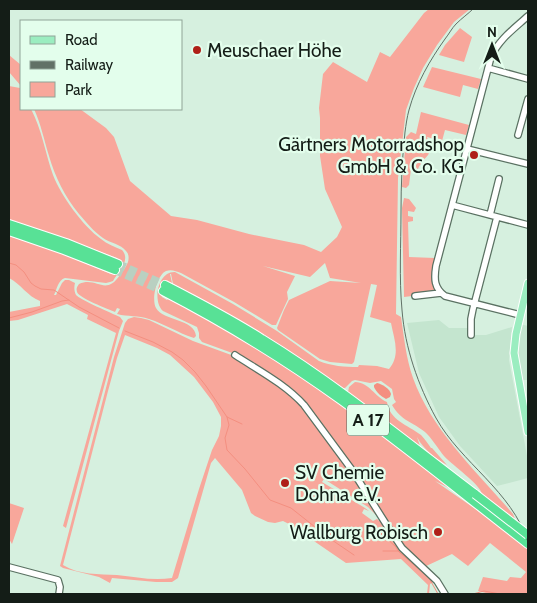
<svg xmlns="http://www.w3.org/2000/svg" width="537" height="603" viewBox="0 0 537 603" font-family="Cabin,sans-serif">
<rect width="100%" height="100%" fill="#d6f0df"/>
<path fill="#c4e5cf" d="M439,320L449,328H468V335H486L512,327L509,360L528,461V478L497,486L460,446L439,417L419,373L407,323Z
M520,324L528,326V380H522L518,355L517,339Z"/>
<path fill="#f8a79b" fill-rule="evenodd" d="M429,9H470L454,22L437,45L423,68L414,88L406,110L398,178L396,314L401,317C404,337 406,358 413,378C431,428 472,467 507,507L513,514L515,519L482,494C479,483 453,466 444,456C439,450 430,436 425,432C413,422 401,421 392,405L396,402L394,399L392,389L381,381L370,383L355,380L352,381L345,388H343C289,350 234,315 175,285L173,284L171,274H170L172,283L166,282L161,291V295L162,297L167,300L168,299C188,308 208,320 228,331C307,377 379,433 451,489L435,481L474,508L528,549V594H490L478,591L483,577L507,581L510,577L521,578L526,572L490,543L468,566L452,554L424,567L404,547L305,404L235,354L202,342L199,338V333L197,327L163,311C152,301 158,271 175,272L233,304L277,331L319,361C331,366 345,367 358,367L359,365L377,366L389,369C401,355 394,339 391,323L370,317L377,285L371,284L354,362L352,364L330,362L320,359L278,330L277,328L284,310L289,300L330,281L361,283L330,278L325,263L310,277L263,266L295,276L287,292L288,299L276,325H272L234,302L181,273C176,271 171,269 166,271C157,275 151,299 156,308C163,321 195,319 196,336L194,338C178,333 165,324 149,319C138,315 128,317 117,314L120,309L117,308L115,312C108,309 79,298 77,292C76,288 77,287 79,284C97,276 105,297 120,275C123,271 126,267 128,262C129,258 129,254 126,251C121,244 110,243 103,238C94,232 86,222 79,214C65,197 55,177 49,156C44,140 41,124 34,109H80L106,128L114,137L130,181L171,216L197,220L249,234L304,245L321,252L337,237L342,227L325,189L320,156V118L319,108L323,74L333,62L367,82L380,52L390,57L424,13Z
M460,28L472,37L464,62L439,55L445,45Z
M9,55L21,65V86L9,72Z
M432,67L481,79L478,89L463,85L460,97L423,87Z
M9,86L20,88L21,90V109H31C42,130 45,152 53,175C61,196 83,226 101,239C107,244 115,247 122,250C131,260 119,271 113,281L110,282L106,283L65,278C58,280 57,289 54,295H56L62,283L65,280H69L75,283C74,287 74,291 76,295C79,299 113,314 120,317L123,321L119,331L66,528L63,526L116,333L87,319L88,315L67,304L18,320L9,321V312L40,306V301C27,296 21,284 9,278V236L60,253L111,274L116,271L120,262L117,258L64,238L9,220Z
M421,112L469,125L466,135L445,130L442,141L427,137C434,159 426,152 418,169H411L409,185L406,188L402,187L406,137L411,132L416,134Z
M404,198L409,199L416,208L414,212L408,211V216L413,217V221L408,222L409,257L435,258C432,270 429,281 437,293L404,297L402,208Z
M134,317L141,318L149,320L193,341L234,356L274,382L297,400L339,453L378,517L368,507L324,479L322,482L365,508L369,511L364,509L362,513L373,521L377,519L385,526L435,581L430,584L429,594H427L428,585L401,559L346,563L289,524L283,521L275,523L268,522L255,516L251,513L242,490L215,458L211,463L178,578L172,582H156L112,578L110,583L99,577L63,568L60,566L114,357L125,323L128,319ZM125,335L157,348L170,355L194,377L213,402L221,417V426L219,436L212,450L199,489L172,578C153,581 136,577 117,575C99,574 79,575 63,565L108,391L117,358Z
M355,382C369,382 375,397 387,402C389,420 408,425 421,435C425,439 428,444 431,448H432L447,465C436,459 423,449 417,437L420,446L348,392L349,387Z
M9,503L24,508L12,544L9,539Z"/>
<path fill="#f48f80" d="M377,383C382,384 390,389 391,394L390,397L386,399C382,397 376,392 374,387V385Z"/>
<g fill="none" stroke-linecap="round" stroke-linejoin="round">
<path stroke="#f48f80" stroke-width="1" d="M9,263L16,265L24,272L31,283L35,286L41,289L54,290L79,307L119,328
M9,318L32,312L62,301L69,300
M125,331L153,342L172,352L183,360L195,372L206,386L227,417L242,424
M227,417L229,425L225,438L227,450L245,469L270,500L291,508L329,538L354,555
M373,526L396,547L398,551L429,578L438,594
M383,551H398
M473,594L484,591L500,594"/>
<path stroke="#b9d0c1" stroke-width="8" stroke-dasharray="8 4" stroke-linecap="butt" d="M118,264L165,285
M115,270L163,291"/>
<defs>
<path id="minor" d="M488,68L528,79
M518,135L528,99
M467,149L528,164
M452,205L528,225
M490,215L499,179
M415,296L441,293
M520,315L445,296C434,288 434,279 436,266L491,57C499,39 515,28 528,16
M471,335V319L473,309L497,217
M235,355C258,370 285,384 304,405L352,470L386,524L402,548L437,581L445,594
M9,567L58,580L60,587L59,594"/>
<path id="major" d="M528,283L516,334L514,353L528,432"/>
<path id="highway" d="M9,224L66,243L118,264
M9,231L64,250L115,270
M165,285C198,302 231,319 262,339C337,385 405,441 475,494
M163,291C225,323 284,359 341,400C405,446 466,496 528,544"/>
</defs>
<use href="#minor" stroke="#5a7162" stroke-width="8"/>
<use href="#major" stroke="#fff" stroke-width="9"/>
<use href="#highway" stroke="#fff" stroke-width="10"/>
<use href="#minor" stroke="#fff" stroke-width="5.5"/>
<use href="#major" stroke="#9bedc0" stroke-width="7"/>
<use href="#highway" stroke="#58e196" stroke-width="8"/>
<path stroke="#617166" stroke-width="1" d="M473,9C468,14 462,18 456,24C452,28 449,34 445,39C430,60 416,84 409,110C407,117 406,125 405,132C402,159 401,185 401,212C401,244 399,278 402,310C405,348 418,385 436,418C461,463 512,491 528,542"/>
<defs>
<path id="highway-bridge" d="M475,494L528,535"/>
</defs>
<use href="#highway-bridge" stroke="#fff" stroke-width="10" stroke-linecap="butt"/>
<use href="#highway-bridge" stroke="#58e196" stroke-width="8"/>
</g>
<g fill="#af2018" stroke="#e3feec" stroke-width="2">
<circle cx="197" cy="50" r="5"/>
<circle cx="474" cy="155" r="5"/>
<circle cx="285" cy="483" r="5"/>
<circle cx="438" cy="532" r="5"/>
</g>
<g text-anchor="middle" stroke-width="4.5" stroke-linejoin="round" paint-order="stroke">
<rect fill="#e3feec" stroke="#526057" stroke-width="1" x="347" y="404.5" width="42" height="31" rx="4"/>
<g font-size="18" font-weight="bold" fill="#141d17">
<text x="368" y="426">A 17</text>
</g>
<g font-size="19" fill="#141d17" stroke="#e3feec" text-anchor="start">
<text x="207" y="57">Meuschaer Höhe</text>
<text x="464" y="151" text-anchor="end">Gärtners Motorradshop<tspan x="464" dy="22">GmbH &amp; Co. KG</tspan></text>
<text x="295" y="479">SV Chemie<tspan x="295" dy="22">Dohna e.V.</tspan></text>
<text x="428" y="539" text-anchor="end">Wallburg Robisch</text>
</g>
</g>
<rect width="537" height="603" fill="none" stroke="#141d17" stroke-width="20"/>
<rect x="20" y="20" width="162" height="90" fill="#e3feec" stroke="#90a497"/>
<rect x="30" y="36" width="25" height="8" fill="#9bedc0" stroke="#90a497"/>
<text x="65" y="45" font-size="15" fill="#141d17">Road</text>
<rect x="30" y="61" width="25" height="8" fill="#617166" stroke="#90a497"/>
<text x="65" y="70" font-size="15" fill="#141d17">Railway</text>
<rect x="30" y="82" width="25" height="15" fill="#f8a79b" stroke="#90a497"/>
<text x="65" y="95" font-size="15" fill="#141d17">Park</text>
<g transform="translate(492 45)" stroke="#e3feec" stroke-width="4" paint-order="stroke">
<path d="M0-4L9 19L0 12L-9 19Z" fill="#141d17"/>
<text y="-8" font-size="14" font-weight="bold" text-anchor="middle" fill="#141d17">N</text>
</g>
</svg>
